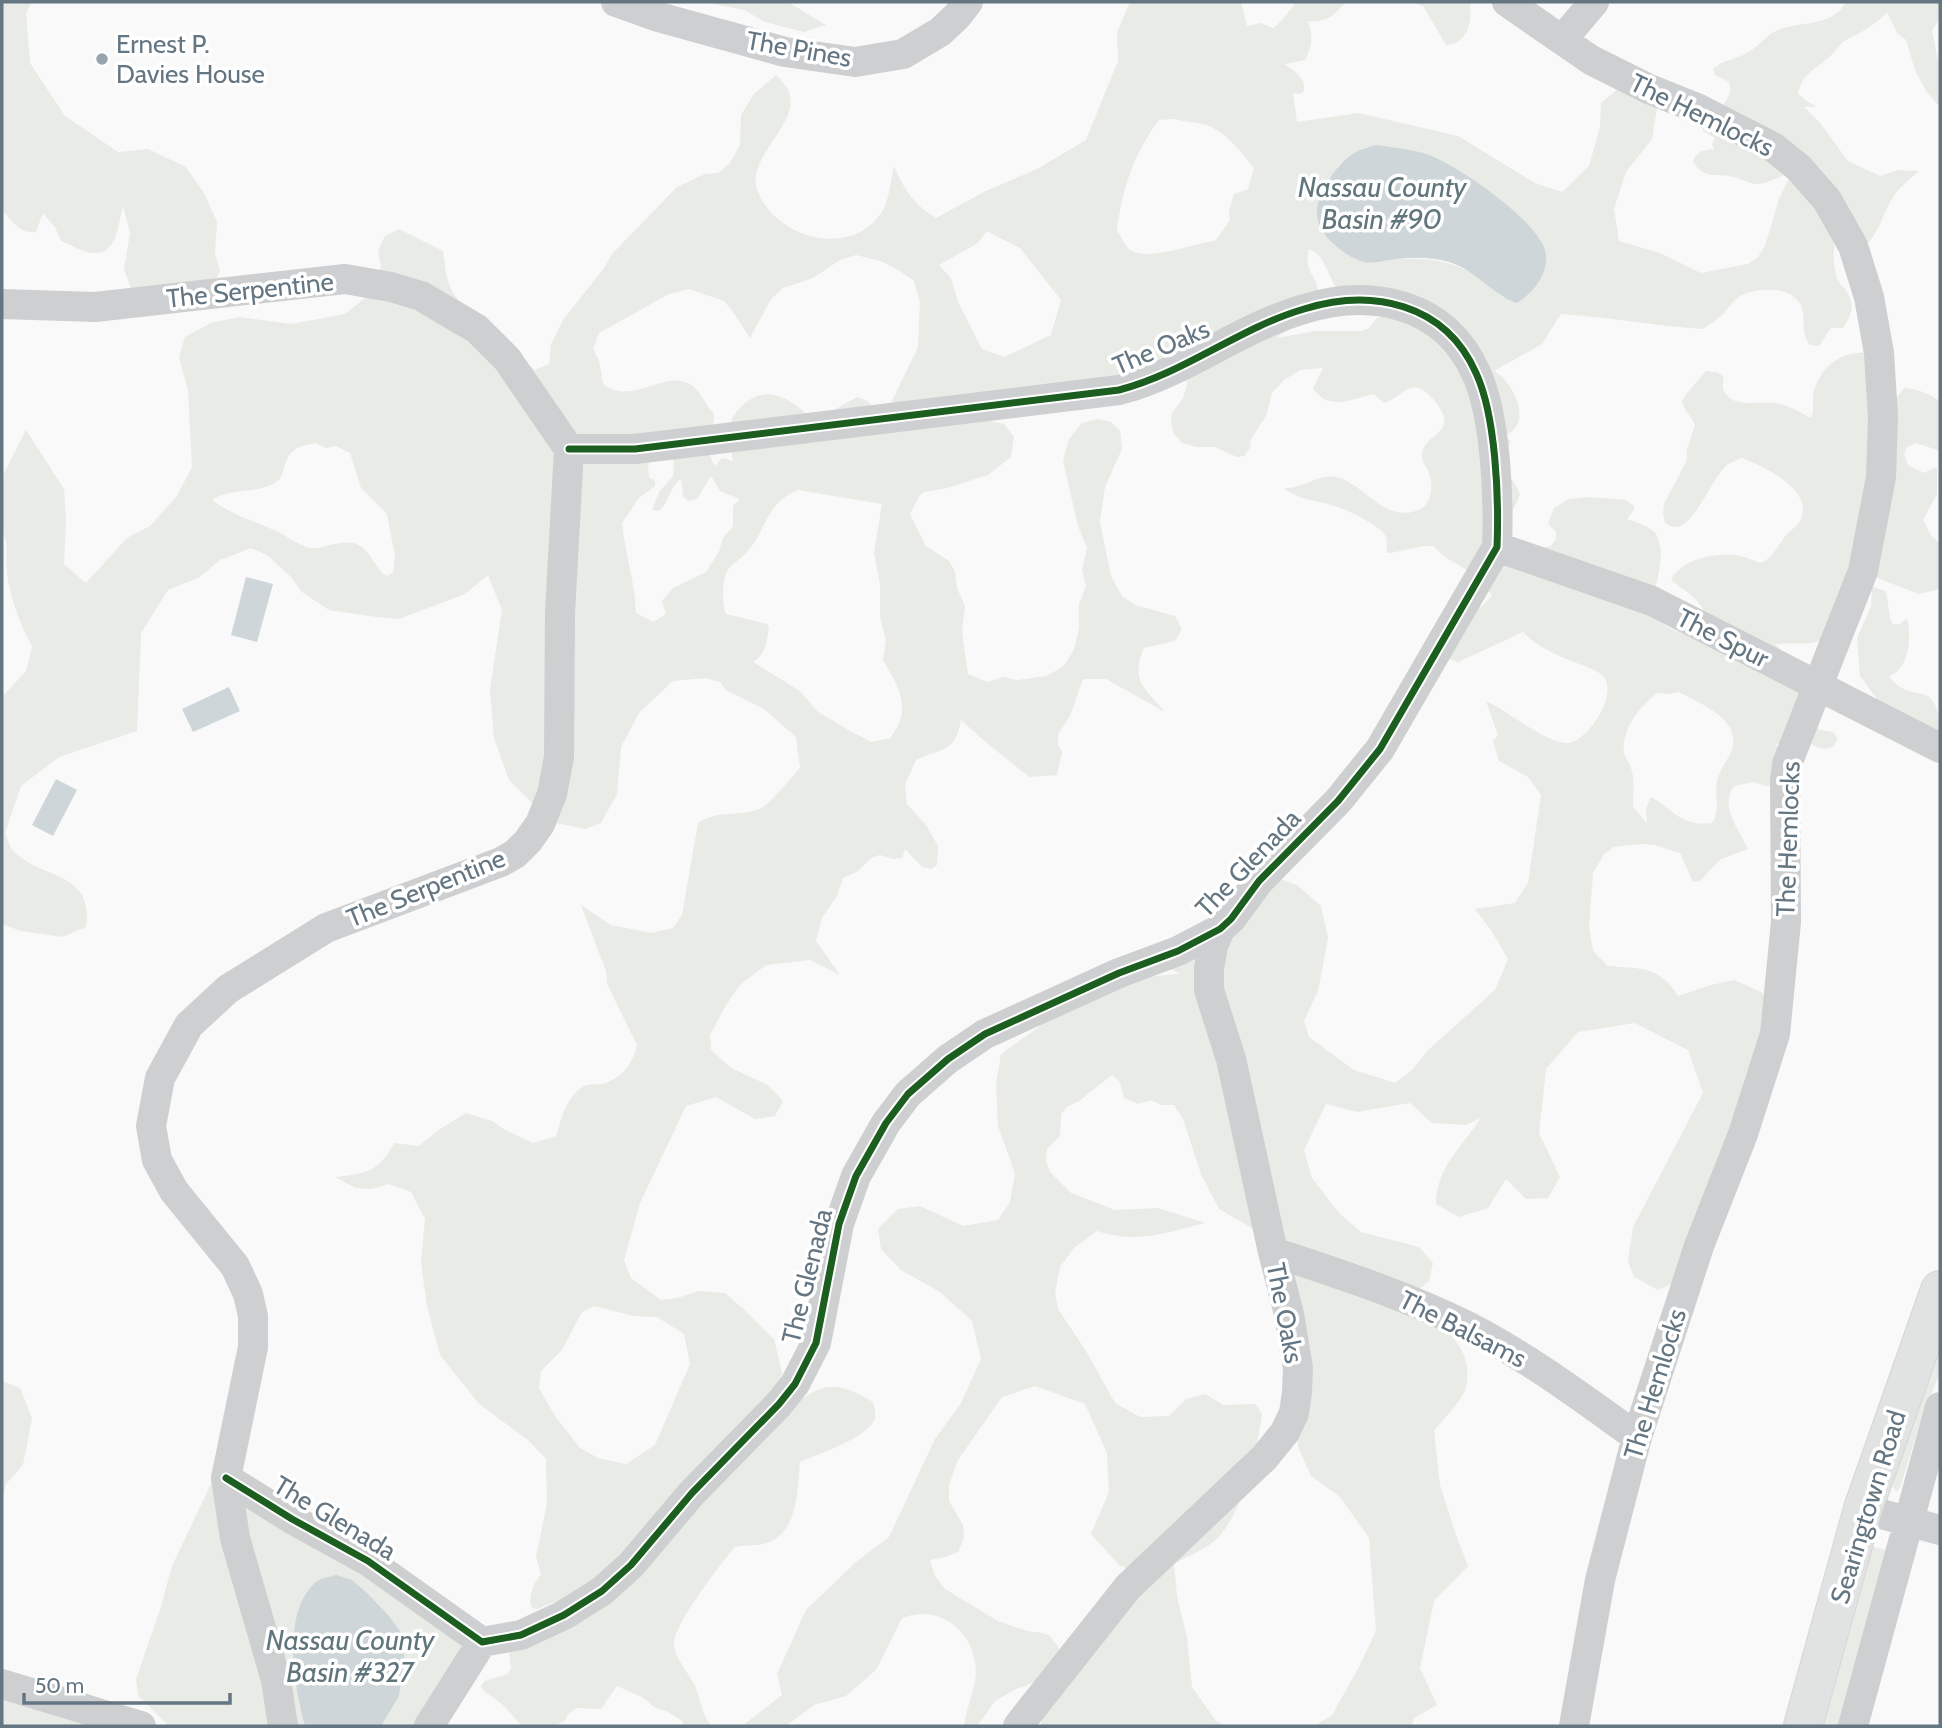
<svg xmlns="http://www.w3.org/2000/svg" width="1942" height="1728" viewBox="0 0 1942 1728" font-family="Cabin,sans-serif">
<rect width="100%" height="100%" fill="#f9f9f9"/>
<path fill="#e8ebe6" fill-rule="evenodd" d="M2,2H32L26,13L30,63L65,116L118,152L148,149L186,167L204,193L217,222L215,253L220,271L213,285L132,290L124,270L130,233L123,206C118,223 118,255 93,253C83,253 71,244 61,241L55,227L43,213L36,232C18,234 14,221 2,211Z
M704,2H788L826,25L804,32L765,22L744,10Z
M1130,2H1241L1247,26L1261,23L1273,28C1279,25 1292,8 1296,2H1345C1335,16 1325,23 1308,21C1313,37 1313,45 1305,60L1284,64C1294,70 1306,78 1304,91L1300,94L1293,93L1297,122L1358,113L1458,136L1535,183L1562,192L1589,166L1600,127L1601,103L1620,87L1657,108L1652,139L1626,172L1614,209L1619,241L1660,253L1701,273L1748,264L1758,257L1765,246L1779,199L1792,172C1782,175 1771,182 1760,184C1749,185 1743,179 1733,177C1715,172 1706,181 1693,162C1696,151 1703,150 1714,149L1712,144L1715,138L1703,131L1701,124C1713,113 1736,100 1729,82L1715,75L1713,69C1724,59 1735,60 1747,53C1759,47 1765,35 1778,30C1801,21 1833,27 1846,2H1940V19L1932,30L1940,71V107L1926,91L1915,70L1906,40L1897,33L1887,12C1873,27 1863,31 1846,40C1840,43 1838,48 1834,52C1821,67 1803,71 1798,93L1805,100L1817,107H1804L1821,124L1848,161L1880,176L1898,170L1919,171C1907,181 1896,190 1889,204C1882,217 1879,231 1868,243L1836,233C1833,249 1832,263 1837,278C1839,284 1843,286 1847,292C1855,305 1852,315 1843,328H1831L1819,346L1810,345C1799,332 1808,318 1800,304C1789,285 1757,287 1740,296C1732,301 1727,311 1721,316C1715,321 1709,325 1703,329C1655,326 1609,317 1561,314L1542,344L1494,371C1515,383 1535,427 1502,436L1511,441L1506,449L1505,474L1514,482L1520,494L1514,508L1488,531L1540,548L1551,546L1556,539V532L1548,524L1554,508L1569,499L1588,497L1626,500L1634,506V510L1627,519C1635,522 1652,527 1656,534C1668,555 1654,592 1647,612C1661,624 1673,632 1692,636L1705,613C1696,595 1684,591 1671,580C1681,559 1719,551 1740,556C1747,557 1754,561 1761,563C1772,558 1779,545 1786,535C1789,531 1795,528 1798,524C1820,493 1764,466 1742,458C1737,460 1731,462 1727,465C1712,477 1694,528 1675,527C1672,527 1669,525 1665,523L1663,514L1664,504L1687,460V449L1695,425C1691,415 1684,411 1682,401L1686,394L1706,371L1716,372L1723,376C1725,381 1721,386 1724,391C1734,410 1759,400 1775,403C1788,405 1799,412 1811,418C1815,409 1812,405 1813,396C1817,371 1839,350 1865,353L1893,399L1898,396L1904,388C1919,389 1927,393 1940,401V451L1916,443L1907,447L1904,454L1908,465L1923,473L1937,467V494L1923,520L1932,537L1940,543V589L1919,594L1867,574L1860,582L1885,591C1890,603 1887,615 1893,624H1900L1907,618C1912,635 1909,671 1889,676C1913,710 1940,670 1940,740L1885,710L1860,676L1857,638L1871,607L1872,591C1857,612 1837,640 1809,643C1799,644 1787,643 1775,644L1793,663L1813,726L1820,730L1833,732L1838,739L1833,747C1823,751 1814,747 1806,740L1776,744L1781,754L1776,785L1765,786L1754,782L1734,786C1719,807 1739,829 1748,849L1721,859L1700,881L1693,882L1680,853L1655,845L1642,844L1614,847L1604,854L1593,873L1589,926L1593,951L1608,966C1641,969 1659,965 1678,996L1711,985L1735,980L1763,993L1775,1034L1673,1283L1658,1290L1634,1277L1628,1262L1633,1227L1703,1093L1688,1050L1635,1023L1578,1032L1546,1069L1539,1133L1560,1177L1548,1198L1526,1199L1506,1179L1488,1208L1459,1217L1436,1204C1437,1166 1462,1147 1481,1118L1465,1125L1432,1123L1410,1103L1357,1112L1326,1104L1304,1150L1312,1178L1339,1213L1361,1232L1419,1247L1433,1263L1429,1281L1407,1299C1436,1321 1476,1344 1466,1387C1464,1398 1442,1421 1434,1431L1440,1485L1456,1535L1468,1566L1434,1601L1420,1668L1437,1705L1414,1718L1412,1726H1314L1332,1715L1359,1667L1376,1631L1369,1538L1340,1497L1311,1476L1299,1449L1295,1427L1290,1285L1298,1271L1278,1243L1219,1209L1201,1174L1183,1119L1174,1105H1161L1151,1100L1138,1104L1124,1098L1120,1082L1112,1075L1079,1101L1068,1106L1061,1114L1060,1136L1047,1149L1046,1161L1050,1172L1071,1193L1115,1210L1158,1208L1205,1223C1166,1233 1137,1244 1097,1231L1074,1248L1060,1267L1055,1293L1058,1309L1086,1351L1115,1403L1140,1417L1169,1416L1186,1399L1205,1394L1223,1405L1256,1404L1262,1414C1257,1450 1242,1520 1212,1543C1201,1551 1186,1557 1174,1564L1177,1597L1187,1637L1192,1687L1216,1721L1226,1726H1041L1039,1681L1016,1689L995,1701L978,1725L964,1726C966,1708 975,1691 976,1673C976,1632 940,1603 902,1618L876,1670L846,1696L814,1705L786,1726H742L782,1695L777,1674L806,1610L856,1562L889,1537L935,1439L961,1403L981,1359L972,1321L940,1292L901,1270L881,1249L878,1229L898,1209L920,1206L963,1226L998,1220L1010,1202L1015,1173L998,1126L996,1084L1001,1054L1068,1006L1153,976L1180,974L1167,967L1278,878L1297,885L1321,906L1328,938L1318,991L1304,1021L1309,1037L1354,1070L1395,1083L1413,1069L1427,1051L1495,990L1508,959L1491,930L1475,909L1515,903L1528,883L1541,795L1528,777L1499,761L1493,741L1498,735L1486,701C1507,710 1545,743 1567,743C1587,743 1620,693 1603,676C1596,669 1584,666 1574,662C1557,655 1536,647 1523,632L1458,662L1449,659L1450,653L1471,617L1492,596L1479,577L1445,557L1433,546C1417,545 1403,552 1387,553C1387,548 1387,541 1386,537C1383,527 1346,509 1335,506C1317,500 1300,501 1284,488C1304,489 1320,471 1340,478C1366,487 1384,521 1416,511C1433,506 1434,485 1428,471C1427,467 1424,465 1423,461C1415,432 1466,437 1433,399C1411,374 1406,395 1384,403L1374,394C1352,399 1328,412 1313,388L1323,368L1300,370L1284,380L1272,393L1266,416L1251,439L1250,448L1244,456L1237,457L1214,447H1196L1182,443L1174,434L1171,423L1172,413L1183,398L1188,382L1172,377L974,417L1004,424L1014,437L1011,457L988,475L943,489L924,492L920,495L910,514L926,546L949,561L955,571L957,588L965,606L962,632L968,674L987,682L1003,677L1017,680L1047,676L1064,666L1074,649L1079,628V604L1086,586L1082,570L1087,548L1078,526L1063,461L1069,439L1082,423L1098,419L1111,422L1120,431L1122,449L1105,487L1100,522L1111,576L1122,596L1135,605L1175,616L1182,629L1175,641L1144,648C1130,681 1144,687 1165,712L1106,679H1083L1070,716L1058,734V745L1062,752L1057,775L1029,777C1006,758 982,740 961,720C955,753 944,747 916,760L905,784L907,804L926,825L938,846L937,865L931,869L922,867L905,849L902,858L893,859L880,855L871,858L858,871L843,878L837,896L822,918L816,941L840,975L810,960L766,965L740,985L726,1005L710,1035L711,1050L731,1068L768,1085L783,1101L775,1116L755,1119L716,1097L686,1106L640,1203L624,1260L631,1278L661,1300L678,1298L698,1291L725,1293L748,1313L774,1339L782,1373L780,1415C819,1387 827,1375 873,1402C874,1406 876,1413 875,1418C870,1437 818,1454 800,1462C797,1491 799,1534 764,1544C755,1546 744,1545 735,1547C721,1563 676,1622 674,1642C673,1657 689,1673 695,1686C700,1699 703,1715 711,1726H684L681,1720L666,1711L654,1707L642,1697L617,1686L601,1709L577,1708L569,1713L565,1721L554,1726H522L503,1705L484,1691L481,1686L485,1681L508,1674L511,1668L509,1651L564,1603H551L538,1609L532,1608C527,1596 534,1583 541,1574L536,1557L547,1503L546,1459L528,1440L479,1404L440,1355L427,1306L421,1263L425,1219L411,1192L389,1184L372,1189L356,1188L335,1177C366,1174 379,1172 394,1143L419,1146L440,1129L466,1113L492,1121L505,1130L533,1143L556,1136C562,1117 565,1101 581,1088C587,1083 595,1085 602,1084C621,1080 634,1062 637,1045L607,984L606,971L581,905L611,925L651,933L673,928L682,915L698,823C717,809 740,818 761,808C773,802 790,778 800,768L796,737L764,709L726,690L720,682L705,678L673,681L639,713L621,747L617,794L601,823L585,829L551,822L509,780L494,738L490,690L502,610L488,575L465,594L399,619L369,616L329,610L302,592L291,577L267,555L251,548L220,560L200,577L168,590L141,633L137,731L59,757L21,786L5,833C7,837 9,844 11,848C37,881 95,868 86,927L62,937L21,931L2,924V697L26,671L32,647C20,623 11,601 7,574C5,559 10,544 2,531V477L26,430L64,489L66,520L64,564L86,583L127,538L150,526L177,496L192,467L188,391L179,357L185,337L211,323L239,317L291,324L345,314L370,294L381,267L378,250L385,236L399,229L443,251C445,261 445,273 449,284C456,308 514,354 535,370L549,364L551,344L563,320L604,268L612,254L677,187L705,174L718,173L730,163L740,145L741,115L754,94L776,75C780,79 784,83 787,88C806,122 743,156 758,192C777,240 856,260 884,208C890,196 891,178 894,166C904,189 913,204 936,218L984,192L1037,169L1086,140L1118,61L1117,32ZM1175,119C1185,122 1194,122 1203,124C1225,130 1240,151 1254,168L1248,189L1234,194L1229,211L1230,220L1215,241C1194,243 1145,263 1129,249C1124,245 1121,236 1117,231C1122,189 1134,153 1159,120ZM1379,145L1504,299C1469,266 1446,257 1399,259L1337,167L1363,148ZM987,231L1020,248L1061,300L1051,335L1004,357L982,349L958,302L951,278L939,265L978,243ZM1309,249C1328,257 1327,279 1340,292L1384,315L1377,318L1369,328L1361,331H1315L1277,338L1291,326L1318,294C1319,277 1302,271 1309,249ZM856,255L881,261L900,271L914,281L920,302L918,347L892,401V411H877L867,401L857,397L836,409L822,430C804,410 775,381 748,401C740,406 734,413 731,422C728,434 731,449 733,461L722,458L715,466L710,456L714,414C706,406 702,394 694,387C667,365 634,408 603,384L599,360L593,349L599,333L669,294L689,289L724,301L733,312L750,338L771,299L783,288L813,278L840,260ZM316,443L326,448L336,446L350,453L361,488L387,514L395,556L393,573L387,576C373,568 371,547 353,543C339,540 319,550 310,548C297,545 287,536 276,531C251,519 235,517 212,500C231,487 261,494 276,482C282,478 282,474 284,468C290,447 298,447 316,443ZM667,456L674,461L673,476L659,492L652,510L659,511C670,502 669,487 681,479L683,496L688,501L697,499L711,476L720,491L740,499L733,506V526L723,538L719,552L706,572L673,588L662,601L666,614L653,622L636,613C635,583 625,553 622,523L639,498L655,486V481L649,477L648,465L651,459ZM798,490L882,504L874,553L880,585V616L886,641L883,660C899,688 913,709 890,738L871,742L852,732L818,712L800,691L753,662C765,655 767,642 769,628L767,624L726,614C722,605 722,580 727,571C731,564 741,559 747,552C767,530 765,503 798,490ZM1679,692C1697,702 1739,718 1733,746C1730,758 1720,768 1717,781C1714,796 1721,809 1712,823C1681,827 1674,810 1651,797L1646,808L1647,823L1633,807C1633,794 1635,780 1631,768C1630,763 1625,758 1624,753C1621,730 1640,706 1657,693L1668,694ZM594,1306L634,1316L657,1317L684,1334L690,1364L655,1445L626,1464L598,1458L580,1448L555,1416L539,1388L541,1371L562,1350L582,1312ZM1035,1386L1085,1404L1107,1453L1109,1492L1091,1534L1120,1566L1140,1573L1064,1655L1050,1636L1043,1633L1027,1631L998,1621L945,1589L935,1576L930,1560L945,1557L958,1552L964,1538L963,1525L949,1501V1485L958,1460L1002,1397Z
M1410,2H1470C1472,20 1469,44 1446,45L1423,6Z
M1940,1290V1373L1922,1417L1900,1488L1896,1492L1893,1486Z
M2,1381L20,1388L32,1418L23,1465L6,1484L2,1501Z
M223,1475L482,1642L429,1726H169L138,1696L136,1679L160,1610L172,1566L211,1484Z
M1857,1542L1896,1553L1851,1726H1807Z
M54,1684L77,1689L114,1705L129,1726H2V1695Z"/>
<path fill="#ced6d9" d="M1378,145C1394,148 1411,149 1426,154C1455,163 1544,224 1546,255C1548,275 1533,293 1517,303C1492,295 1476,270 1449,262C1431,257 1414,257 1396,259C1386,260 1373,264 1364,262C1353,259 1344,253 1336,246C1315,228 1311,210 1326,185C1339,163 1352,149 1378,145Z
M246,577L273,584L257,642L231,635Z
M229,687L240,711L193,732L182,709Z
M56,779L77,790L53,836L32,825Z
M336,1575L352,1580L367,1593L389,1616L402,1634L404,1658L399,1696L381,1726H305C294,1687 281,1612 316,1582C321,1578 330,1577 336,1575Z"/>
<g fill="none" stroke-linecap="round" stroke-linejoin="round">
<defs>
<path id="primary" d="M1803,1726L1863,1509L1940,1290"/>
</defs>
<use href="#primary" stroke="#d5d6d7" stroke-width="40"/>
<path stroke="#cecfd0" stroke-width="30" d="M616,2L655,16L785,52L855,62L903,54L940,32L957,16L968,2
M1507,2L1591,60L1649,89L1699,109L1773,147L1799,168L1827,200L1853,246L1869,297L1879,353L1883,417L1881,477L1863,571L1787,764L1785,781L1786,922L1775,1034L1743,1134L1699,1246L1637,1437L1600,1580L1574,1726
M1562,40L1594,2
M2,304L95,307L345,279L391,287L421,296L477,329L507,359L569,449L560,613L559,757L552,794L540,824L528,841L515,854L501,862L326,928L228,989L189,1025L160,1078L151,1126L157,1160L174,1191L235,1266L248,1294L253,1316V1347L226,1478L235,1538L276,1680L283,1726
M1497,547L1652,601L1940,748
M1273,1252C1339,1274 1405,1295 1467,1326C1528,1357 1582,1398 1637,1437
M226,1478L292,1519L368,1561L482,1642L521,1635L564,1615L602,1591L631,1565L692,1493L779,1404L795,1384L816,1343L839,1224L856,1176L886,1123L908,1094L948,1059L985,1034L1119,973L1178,951L1220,929L1231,919L1259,881L1338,801L1380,749L1497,547C1499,499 1496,416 1476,373C1445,303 1372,288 1304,309C1239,328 1185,373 1119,390L635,449H569
M1863,1509L1940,1530
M2,1684L141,1726
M429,1726L482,1642
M1018,1726L1128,1587L1264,1458L1285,1432L1294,1413L1297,1392L1298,1368L1289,1314L1273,1252L1231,1059L1209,990V968L1213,946L1220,929
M1853,1726L1940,1407"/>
<use href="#primary" stroke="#e1e2e2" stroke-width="38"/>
<defs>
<path id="cycleway" d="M226,1478L292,1519L368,1561L482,1642L521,1635L564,1615L602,1591L631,1565L692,1493L779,1404L795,1384L816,1343L839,1224L856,1176L886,1123L908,1094L948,1059L985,1034L1119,973L1178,951L1220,929L1231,919L1259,881L1338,801L1380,749L1497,547C1499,499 1496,416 1476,373C1445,303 1372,288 1304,309C1239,328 1185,373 1119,390L635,449H569"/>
</defs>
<use href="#cycleway" stroke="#fff" stroke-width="11"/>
<use href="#cycleway" stroke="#1b5e20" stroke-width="7"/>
</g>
<circle fill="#99a4ac" stroke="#fff" stroke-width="2.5" cx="102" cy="59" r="7"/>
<g text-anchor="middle" stroke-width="7" stroke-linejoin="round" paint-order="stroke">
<g font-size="26" fill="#657683" stroke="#fff" text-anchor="start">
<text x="116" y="53">Ernest P.<tspan x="116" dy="30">Davies House</tspan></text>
</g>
<g font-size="26" fill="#657683" stroke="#fff">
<text transform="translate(799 49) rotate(10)" y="9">The Pines</text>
<text transform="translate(1702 115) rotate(26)" y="9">The Hemlocks</text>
<text transform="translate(250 290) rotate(-6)" y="9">The Serpentine</text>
<text transform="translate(1161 347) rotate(-23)" y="9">The Oaks</text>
<text transform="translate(1723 638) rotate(27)" y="9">The Spur</text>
<text transform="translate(1788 839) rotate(-88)" y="9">The Hemlocks</text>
<text transform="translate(1248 863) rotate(-46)" y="9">The Glenada</text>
<text transform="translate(426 888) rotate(-22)" y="9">The Serpentine</text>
<text transform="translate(807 1276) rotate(-76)" y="9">The Glenada</text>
<text transform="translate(1285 1313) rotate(79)" y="9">The Oaks</text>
<text transform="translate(1463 1329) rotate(27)" y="9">The Balsams</text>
<text transform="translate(1655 1384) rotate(-73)" y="9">The Hemlocks</text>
<text transform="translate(1868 1507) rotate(-73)" y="9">Searingtown Road</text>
<text transform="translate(335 1518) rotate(31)" y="9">The Glenada</text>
</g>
<g font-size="28" font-style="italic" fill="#60757c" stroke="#fff">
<text x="1382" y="197">Nassau County<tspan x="1382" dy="32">Basin #90</tspan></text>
<text x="350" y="1650">Nassau County<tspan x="350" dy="32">Basin #327</tspan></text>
</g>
</g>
<rect width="1942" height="1728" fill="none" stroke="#657683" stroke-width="7"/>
<path d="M24 1693v10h206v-10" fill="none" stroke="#657683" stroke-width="3.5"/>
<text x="35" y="1693" font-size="21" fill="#657683" stroke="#ffffff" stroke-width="5" paint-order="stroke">50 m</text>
</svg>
